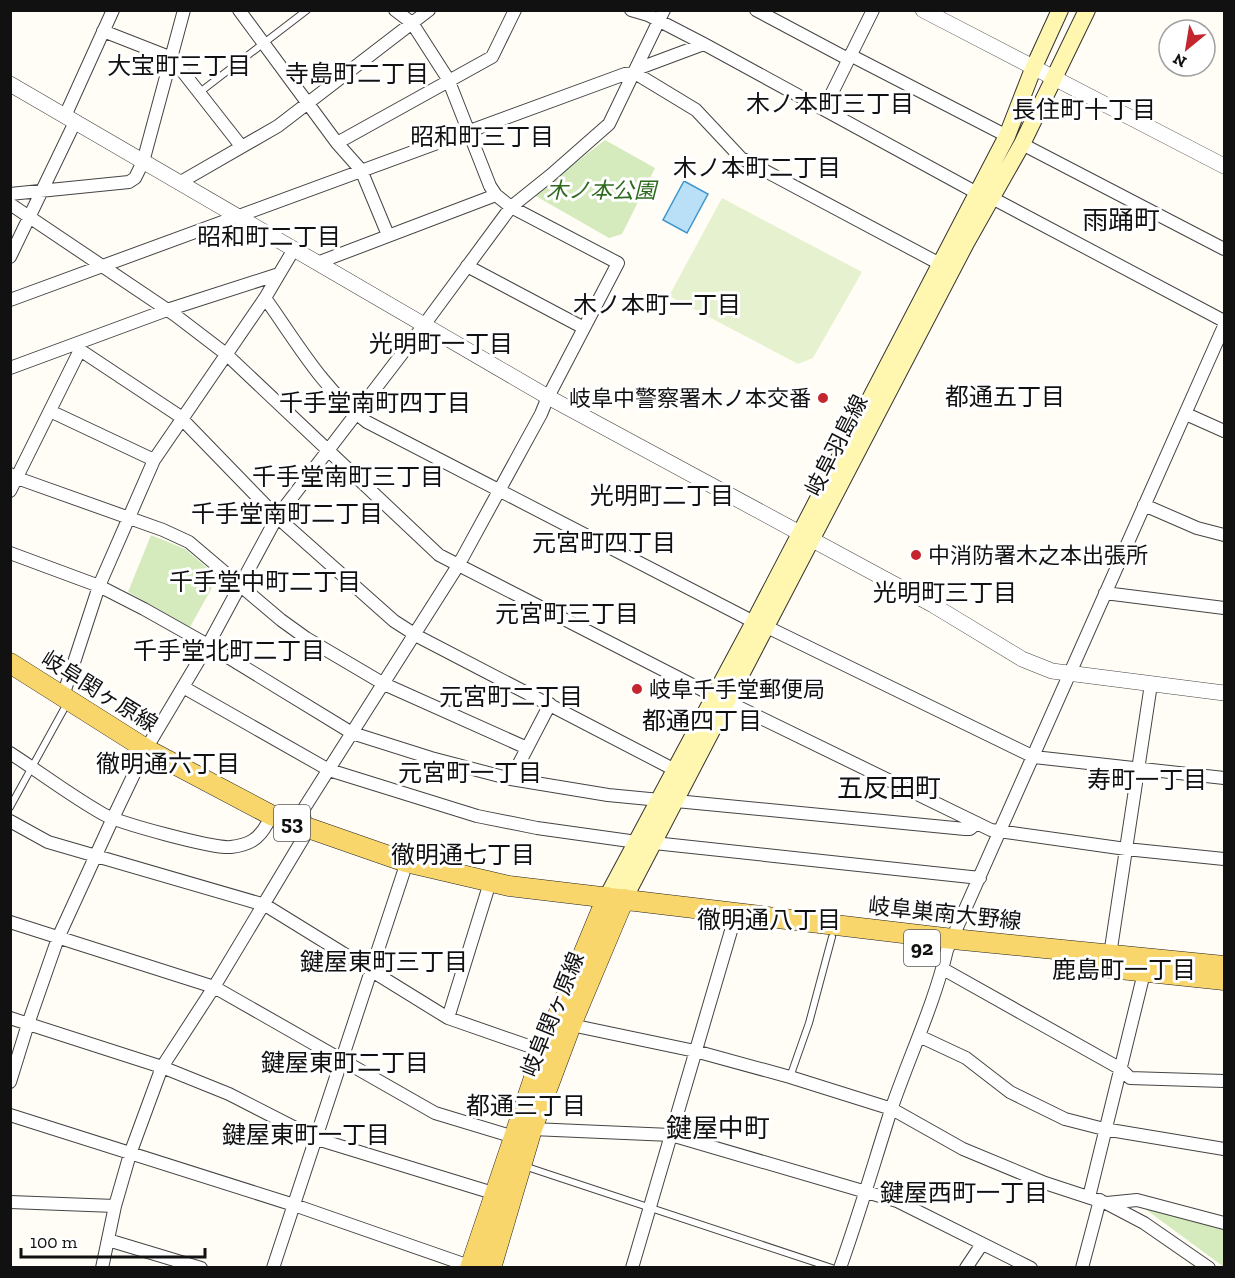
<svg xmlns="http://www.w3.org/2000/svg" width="1235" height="1278" viewBox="0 0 1235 1278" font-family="'Zilla Slab','Noto Sans JP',serif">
<rect width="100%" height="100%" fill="#fffdf5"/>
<path fill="#d5ebbd" d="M605,140L655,168L622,234L609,238L534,195Z
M151,535L185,549L218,577L190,627L128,592Z
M1141,1206L1224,1230V1267Z"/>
<path fill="#e6f2cf" d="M722,198L862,272L813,358L798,364L669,296Z"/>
<path fill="#b9e0f7" stroke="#3f96cf" stroke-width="1.5" d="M684,181L708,194L687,233L663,220Z"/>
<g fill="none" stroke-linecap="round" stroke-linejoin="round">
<defs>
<path id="service" d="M200,92L307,10
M10,807L64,709
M790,1077L809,1023L832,937
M524,1166L832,1268"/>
<path id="minor" d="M239,10L337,143L361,170L388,235
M631,10L648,15L704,44L977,193
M756,10L848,59
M103,31L172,58L241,146
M850,55L1007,136
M637,69L704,44
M824,109L873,10
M65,116L113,10
M337,143L492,57L515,10
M1022,144L1224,249
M179,183L278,126L429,10
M10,194L129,182L135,178L143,162L184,10
M992,198L1224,321
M10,204L175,315L226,354L439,555L714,696
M10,257L75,122
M317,263L496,195
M467,266L584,328
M265,298C296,341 323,390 367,422L754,622
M10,300L625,74L635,73L696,110L741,158L940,264
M78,344L80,350L178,415L277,517L394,621L419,637L675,770
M10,368L167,310L279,274
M50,411L154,460
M1186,414L1224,431
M10,474L17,478L163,530L189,542L281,620L306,638L384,684L527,748
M10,491L80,350
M1144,505L1197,528L1224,535
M10,553L99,586L144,609L208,645L352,733L431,758L511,779L608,795L660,800
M1105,593L1224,608
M767,627L1034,757L1224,778
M183,687L329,770L477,816L537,828L637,842
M63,696L99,586L154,460L265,298L294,249
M728,702L991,830L1126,849L1224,859
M10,753C41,773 71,796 103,814C119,823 214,849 231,847C249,845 259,839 267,824
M511,779L550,704
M676,801L965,829H970L977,823
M10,821L48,842L265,905L448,1018L543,1051
M654,843L980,878
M10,922L214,987L435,1113L514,1137
M1110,955L1151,684
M943,969L1121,1069L1130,1078L1224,1081
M10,1018L162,1067L229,1094L317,1139L493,1193
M448,1018L487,892
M571,1025L695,1051L790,1077L892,1109L963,1149L1045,1183L1106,1203L1144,1223L1209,1268
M919,1036L966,1058L1010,1092L1065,1119L1104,1129L1224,1149
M10,1082L28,1024L58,938L113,818L146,749L208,645L277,517L424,325L511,207L551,175L609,124L664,10
M10,1115L294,1205L475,1268
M532,1129L671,1135L897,1201L1031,1268
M1089,1197L1142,981V973
M10,1202L115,1206
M1107,1203L1137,1200L1224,1223
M108,1240L201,1268
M102,1268L115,1206L130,1154L162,1067L214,987L304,837L306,828L303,810L459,564L541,414L548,397L618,263L511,207L496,195L490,186L448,79L412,23L395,10
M273,1268L404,871
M632,1268L733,924
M840,1268C859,1215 874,1163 891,1110C909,1057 934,1005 947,950L1224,326
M966,1268L982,1244
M1082,1268L1100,1200"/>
<path id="tertiary" d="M923,10L1224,166
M10,84L548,397L933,605L1022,659L1052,671L1224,693"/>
<path id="secondary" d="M607,897L754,622L1007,136L1033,69L1060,10
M624,899L966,243L1022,144L1087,10"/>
<path id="primary" d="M10,663L146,749L271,815L406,862L509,886L953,939L1224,966
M1063,963L1224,980
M470,1268L543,1051L607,897
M491,1268L532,1129L571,1025L624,899"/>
</defs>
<use href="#service" stroke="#444" stroke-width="8"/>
<use href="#minor" stroke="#444" stroke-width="14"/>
<use href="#tertiary" stroke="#444" stroke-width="16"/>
<use href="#secondary" stroke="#333" stroke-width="18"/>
<use href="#primary" stroke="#222" stroke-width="21"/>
<use href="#service" stroke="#fff" stroke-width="6"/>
<use href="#minor" stroke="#fff" stroke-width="12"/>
<use href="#tertiary" stroke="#fff" stroke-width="15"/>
<use href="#secondary" stroke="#fff6b0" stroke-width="16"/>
<use href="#primary" stroke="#f9d66b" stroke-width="20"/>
</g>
<g fill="#c4262e" stroke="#fff" stroke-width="2">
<circle cx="823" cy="398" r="6"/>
<circle cx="916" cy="555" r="6"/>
<circle cx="637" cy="689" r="6"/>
</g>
<g text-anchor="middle" stroke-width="6" stroke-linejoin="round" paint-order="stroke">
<g fill="#fff" stroke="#585858" stroke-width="1.5">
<rect x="274" y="805" width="36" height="36" rx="4.5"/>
<rect x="904" y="930" width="36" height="36" rx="4.5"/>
</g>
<g font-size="21" font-weight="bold" fill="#111">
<text x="292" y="830">53</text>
<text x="922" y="955">92</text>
</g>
<g font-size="22" font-style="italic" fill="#2f6b1f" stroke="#fff">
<text x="601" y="198">木ノ本公園</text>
</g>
<g font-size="22" fill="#111" stroke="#fff" text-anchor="start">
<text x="811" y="406" text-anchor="end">岐阜中警察署木ノ本交番</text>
<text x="928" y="563">中消防署木之本出張所</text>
<text x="649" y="697">岐阜千手堂郵便局</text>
</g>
<g font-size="22" fill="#111" stroke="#fff">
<text transform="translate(836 445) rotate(-63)" y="8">岐阜羽島線</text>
<text transform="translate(100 691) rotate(32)" y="8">岐阜関ヶ原線</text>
<text transform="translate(945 913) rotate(6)" y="8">岐阜巣南大野線</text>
<text transform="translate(552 1014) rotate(-68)" y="8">岐阜関ヶ原線</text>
</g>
<g font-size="24" fill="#111" stroke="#fff">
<text x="179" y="74">大宝町三丁目</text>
<text x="357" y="82">寺島町二丁目</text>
<text x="830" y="112">木ノ本町三丁目</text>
<text x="1084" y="118">長住町十丁目</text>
<text x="482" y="145">昭和町三丁目</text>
<text x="757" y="176">木ノ本町二丁目</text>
<text x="269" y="245">昭和町二丁目</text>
<text x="657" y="313">木ノ本町一丁目</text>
<text x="441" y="352">光明町一丁目</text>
<text x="1005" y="405">都通五丁目</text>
<text x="375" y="411">千手堂南町四丁目</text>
<text x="348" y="485">千手堂南町三丁目</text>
<text x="662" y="504">光明町二丁目</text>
<text x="287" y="522">千手堂南町二丁目</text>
<text x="604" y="551">元宮町四丁目</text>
<text x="265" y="590">千手堂中町二丁目</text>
<text x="945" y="601">光明町三丁目</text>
<text x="567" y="622">元宮町三丁目</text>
<text x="229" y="659">千手堂北町二丁目</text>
<text x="511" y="705">元宮町二丁目</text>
<text x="702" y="729">都通四丁目</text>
<text x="168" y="772">徹明通六丁目</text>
<text x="470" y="781">元宮町一丁目</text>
<text x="1147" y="788">寿町一丁目</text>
<text x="463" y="863">徹明通七丁目</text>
<text x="769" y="928">徹明通八丁目</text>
<text x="384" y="970">鍵屋東町三丁目</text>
<text x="1124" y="978">鹿島町一丁目</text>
<text x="345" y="1071">鍵屋東町二丁目</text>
<text x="526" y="1114">都通三丁目</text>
<text x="306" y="1143">鍵屋東町一丁目</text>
<text x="964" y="1201">鍵屋西町一丁目</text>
</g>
<g font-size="26" fill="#111" stroke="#fff">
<text x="1121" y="229">雨踊町</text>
<text x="889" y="797">五反田町</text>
<text x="718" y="1137">鍵屋中町</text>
</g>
</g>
<rect width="1235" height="1278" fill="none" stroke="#111111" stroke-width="24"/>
<g transform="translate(1187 48) rotate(210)"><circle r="28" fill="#ffffff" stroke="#a0a0a0" stroke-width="1.5"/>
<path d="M0-4.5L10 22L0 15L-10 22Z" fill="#c4262e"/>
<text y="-9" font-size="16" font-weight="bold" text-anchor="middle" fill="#111111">N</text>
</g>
<path d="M21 1248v9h184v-9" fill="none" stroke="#111111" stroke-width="3"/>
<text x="30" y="1248" font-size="18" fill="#111111" stroke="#ffffff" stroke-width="4.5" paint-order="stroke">100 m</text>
</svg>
